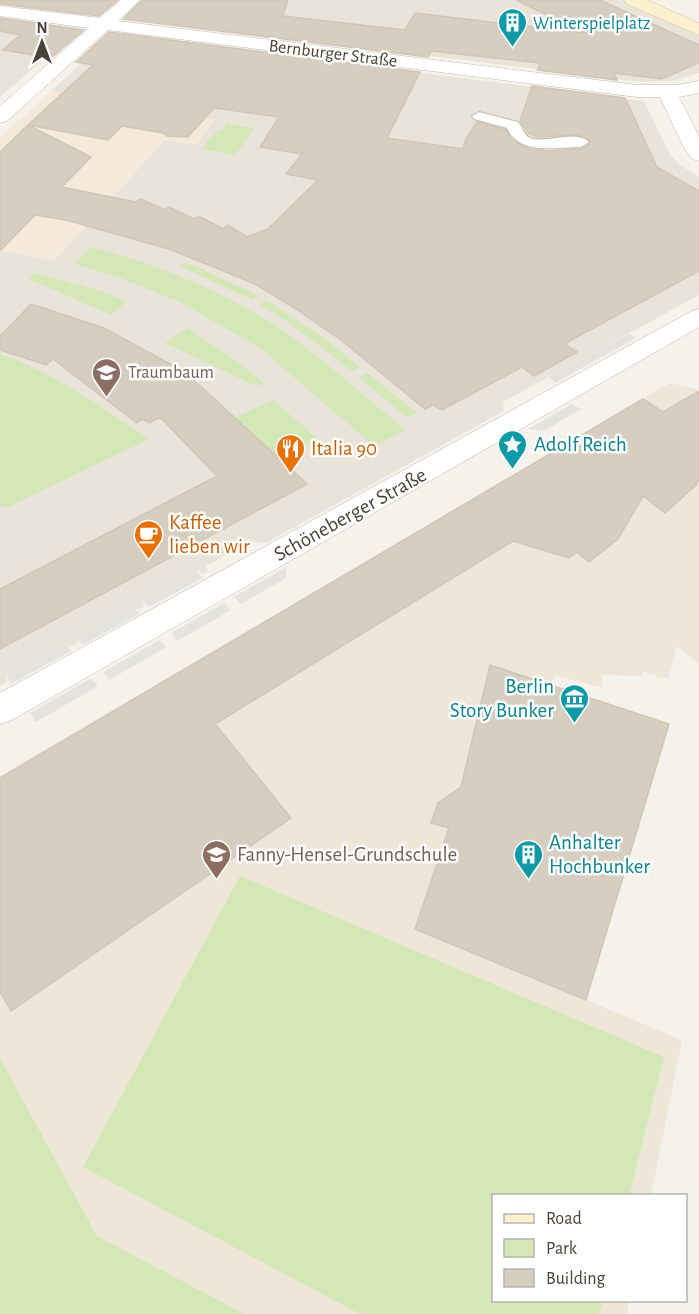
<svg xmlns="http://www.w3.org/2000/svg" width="699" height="1314" viewBox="0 0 699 1314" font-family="'Alegreya Sans',sans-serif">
<rect width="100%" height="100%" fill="#f5f2ec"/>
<path fill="#e9e4da" d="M150,0H621L699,35V73L673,81L642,82L139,20Z
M0,20L73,33L0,97Z
M121,35L644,101L670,155L680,165L699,177V295L503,402L504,411L266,543L251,541L206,566L208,570L204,574L196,571L143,601L145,604L142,608L138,609L133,607L76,638L78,642L76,645L69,646L65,643L6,676L7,682L0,686V250L54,261L165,140L196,145L214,120L51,91L109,38Z"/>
<path fill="#f5e9d9" d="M51,91L214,119L196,145L165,140L54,261L0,250V138Z"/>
<path fill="#eee7d7" d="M670,383L699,390V664L677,646L668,679L643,672L642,676L602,675V688L555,675L550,686L458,799L448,796L438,803L432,823L449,828L416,929L682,1040L651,1195L494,1196V1300L629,1301L627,1314H245L97,1236L0,1058V776Z"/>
<path fill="#d3e7b7" d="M227,124L255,128L235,155L202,149L217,131H221Z
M90,247C161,265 229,293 289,335C330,364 367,399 406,430L374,446L260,348L180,302L118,277L74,264Z
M186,262L259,296L252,300L180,266Z
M34,273L95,289L127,301L111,315L29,279Z
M266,300L327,340L360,367L352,371L284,319L260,305Z
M187,328L228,355L264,383L256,386L165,343Z
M0,354C55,373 101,407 149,439L6,508L0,505Z
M367,373L417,413L407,417L358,377Z
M273,400L318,439L280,459L236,417Z
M240,876L664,1057L629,1195L494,1196V1300L603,1301L599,1314H360L83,1167Z
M0,1058L97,1236L245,1314H0Z"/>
<path fill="#e4e3e0" d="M629,334L636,338L555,383L549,377Z
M572,404L581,409L544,431L528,429Z
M288,566L286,569V578L241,604L234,597Z
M196,571L203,578L149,607L143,600Z
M224,603L231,610L177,641L171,633Z
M133,606L139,614L82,645L76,637Z
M160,640L166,647L109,680L103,672Z
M65,643L71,651L11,684L6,676Z
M91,678L98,686L36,722L30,713Z"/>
<path fill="#d7cec2" stroke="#d1c6b5" stroke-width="1.5" d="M0,0H118L99,16L0,4Z
M142,0H288L283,16L405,30L415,13L585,33L516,0H600L699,45V63L661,79L614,73L617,80L538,70L540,63L431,51L428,57L123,19Z
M0,18L84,30L51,58L3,50L20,35L0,31Z
M109,32L420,72L387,138L463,149L466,139L477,122L506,130L511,139L529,149L550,151L581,149L590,144V140L577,135L537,137L528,133L520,121L532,86L625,98L657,167L699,191V271L564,344L577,352L534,376L522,367L442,410L433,405L425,409L341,340L290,305L253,283L169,249L66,220L35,215L0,251V152L28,125L91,157L62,187L135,202L141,199L165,210L169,207L194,219L199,216L223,229L228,225L247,237L268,229L318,180L286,174L302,154L260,147L279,117L214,108L188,137L167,136L163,133L122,126L108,140L28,125L93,65L76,62Z
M31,304L104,328L185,372L307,484L0,649V589L217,476L160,417L150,423L142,419L137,423L53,359L46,365L0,350V336Z
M699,391V479L696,485L665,513L643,496L618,539L589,562L577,552L569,558L513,541L215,724L291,818L11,1011L0,992V778L643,399L663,412Z
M490,665L669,724L586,1000L415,929L449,828L431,823L438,803L461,787Z"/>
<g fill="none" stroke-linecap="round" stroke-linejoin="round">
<defs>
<path id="service" d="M479,112L518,122C522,127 524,135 530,138C546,144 576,129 589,142L581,147C555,147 520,156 507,128L474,119L472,116Z"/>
<path id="minor" d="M121,0H140L118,21L637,85H678L699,81V93L679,97L699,137V161L692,159L683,146L660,97H637L108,30L7,121L0,123V106L89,28L0,16V6L100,18Z"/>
<path id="tertiary" d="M699,309V327L12,720L0,724V693L690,312Z"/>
<path id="secondary" d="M624,0H647L699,23V35L627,4Z"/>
</defs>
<use href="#service" stroke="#c1baaf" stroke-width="2"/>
<use href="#minor" stroke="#c1baaf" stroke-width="1"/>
<use href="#tertiary" stroke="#c1baaf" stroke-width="1"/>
<use href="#secondary" stroke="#d3c49e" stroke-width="1"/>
<use href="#service" fill="#fff" fill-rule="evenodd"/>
<use href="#minor" fill="#fff" fill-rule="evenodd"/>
<use href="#tertiary" fill="#fff" fill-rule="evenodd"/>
<use href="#secondary" fill="#fdf0cf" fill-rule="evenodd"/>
</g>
<defs>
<symbol id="building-pin" viewBox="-11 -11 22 30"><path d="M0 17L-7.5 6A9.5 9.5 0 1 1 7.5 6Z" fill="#0f9aa8" stroke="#fff"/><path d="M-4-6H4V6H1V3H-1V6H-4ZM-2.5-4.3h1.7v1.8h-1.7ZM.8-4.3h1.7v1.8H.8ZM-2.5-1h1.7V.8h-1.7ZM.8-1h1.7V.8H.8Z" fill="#fff"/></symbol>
<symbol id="school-pin" viewBox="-11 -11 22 30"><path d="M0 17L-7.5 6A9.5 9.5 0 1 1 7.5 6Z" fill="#8d6e63" stroke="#fff"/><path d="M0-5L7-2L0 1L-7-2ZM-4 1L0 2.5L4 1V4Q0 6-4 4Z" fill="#fff"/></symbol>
<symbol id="sight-pin" viewBox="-11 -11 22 30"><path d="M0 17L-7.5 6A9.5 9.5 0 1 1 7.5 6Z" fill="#0f9aa8" stroke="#fff"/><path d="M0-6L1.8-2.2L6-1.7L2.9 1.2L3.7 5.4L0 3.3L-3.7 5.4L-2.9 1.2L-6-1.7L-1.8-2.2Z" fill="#fff"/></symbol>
<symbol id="restaurant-pin" viewBox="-11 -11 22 30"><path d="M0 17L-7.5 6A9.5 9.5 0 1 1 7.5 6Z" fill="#e8710a" stroke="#fff"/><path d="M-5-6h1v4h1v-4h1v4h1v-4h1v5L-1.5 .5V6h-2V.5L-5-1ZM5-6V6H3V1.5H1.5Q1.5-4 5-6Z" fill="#fff"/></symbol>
<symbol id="cafe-pin" viewBox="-11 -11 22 30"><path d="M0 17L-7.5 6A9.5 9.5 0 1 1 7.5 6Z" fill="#e8710a" stroke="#fff"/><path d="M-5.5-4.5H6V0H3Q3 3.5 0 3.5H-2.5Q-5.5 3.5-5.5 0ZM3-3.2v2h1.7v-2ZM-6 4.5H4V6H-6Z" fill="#fff"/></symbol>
<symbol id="museum-pin" viewBox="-11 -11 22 30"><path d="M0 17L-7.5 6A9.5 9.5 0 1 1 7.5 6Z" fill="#0f9aa8" stroke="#fff"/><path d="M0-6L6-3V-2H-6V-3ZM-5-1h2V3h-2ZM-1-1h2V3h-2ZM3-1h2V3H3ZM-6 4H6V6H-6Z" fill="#fff"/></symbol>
</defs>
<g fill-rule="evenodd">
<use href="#building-pin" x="496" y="6" width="33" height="45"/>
<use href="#school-pin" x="90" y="356" width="33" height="45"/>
<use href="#sight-pin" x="496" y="428" width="33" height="45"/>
<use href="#restaurant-pin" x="274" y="432" width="33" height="45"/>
<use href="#cafe-pin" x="132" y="518" width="33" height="45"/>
<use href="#museum-pin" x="558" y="682" width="33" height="45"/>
<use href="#school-pin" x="200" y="838" width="33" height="45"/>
<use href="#building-pin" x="512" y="838" width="33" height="45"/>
</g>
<g text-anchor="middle" stroke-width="5" stroke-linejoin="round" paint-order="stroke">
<g font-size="18" fill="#0d838f" stroke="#fff" text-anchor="start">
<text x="533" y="29">Winterspielplatz</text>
</g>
<g font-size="18" fill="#4a433a" stroke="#fff">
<text transform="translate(333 53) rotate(7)" y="6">Bernburger Straße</text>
</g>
<g font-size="18" fill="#785e54" stroke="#fff" text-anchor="start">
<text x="128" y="378">Traumbaum</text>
</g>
<g font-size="21" fill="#0d838f" stroke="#fff" text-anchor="start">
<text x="534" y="451">Adolf Reich</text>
<text x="554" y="693" text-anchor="end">Berlin<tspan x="554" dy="24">Story Bunker</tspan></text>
<text x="549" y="849">Anhalter<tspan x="549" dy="24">Hochbunker</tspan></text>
</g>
<g font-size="21" fill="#c56008" stroke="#fff" text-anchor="start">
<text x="311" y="455">Italia 90</text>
<text x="169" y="529">Kaffee<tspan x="169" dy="24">lieben wir</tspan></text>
</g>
<g font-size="21" fill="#4a433a" stroke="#fff">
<text transform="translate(350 514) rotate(-29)" y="7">Schöneberger Straße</text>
</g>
<g font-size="21" fill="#785e54" stroke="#fff" text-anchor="start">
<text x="237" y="861">Fanny-Hensel-Grundschule</text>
</g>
</g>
<rect x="492" y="1194" width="195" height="108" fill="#ffffff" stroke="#b7b4b0" stroke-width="1.5"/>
<rect x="504" y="1214" width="30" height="9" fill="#fdf0cf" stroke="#b7b4b0" stroke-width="1.5"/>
<text x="546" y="1224" font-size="18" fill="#4a433a">Road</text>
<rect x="504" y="1239" width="30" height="18" fill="#d3e7b7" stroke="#b7b4b0" stroke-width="1.5"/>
<text x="546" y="1254" font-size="18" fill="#4a433a">Park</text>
<rect x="504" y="1269" width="30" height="18" fill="#d7cec2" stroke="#b7b4b0" stroke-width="1.5"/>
<text x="546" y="1284" font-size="18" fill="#4a433a">Building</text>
<g transform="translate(42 42)" stroke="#ffffff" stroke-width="4.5" paint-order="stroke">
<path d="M0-4.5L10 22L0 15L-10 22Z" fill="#4a433a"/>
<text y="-9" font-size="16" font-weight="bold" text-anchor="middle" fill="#4a433a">N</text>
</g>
</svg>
